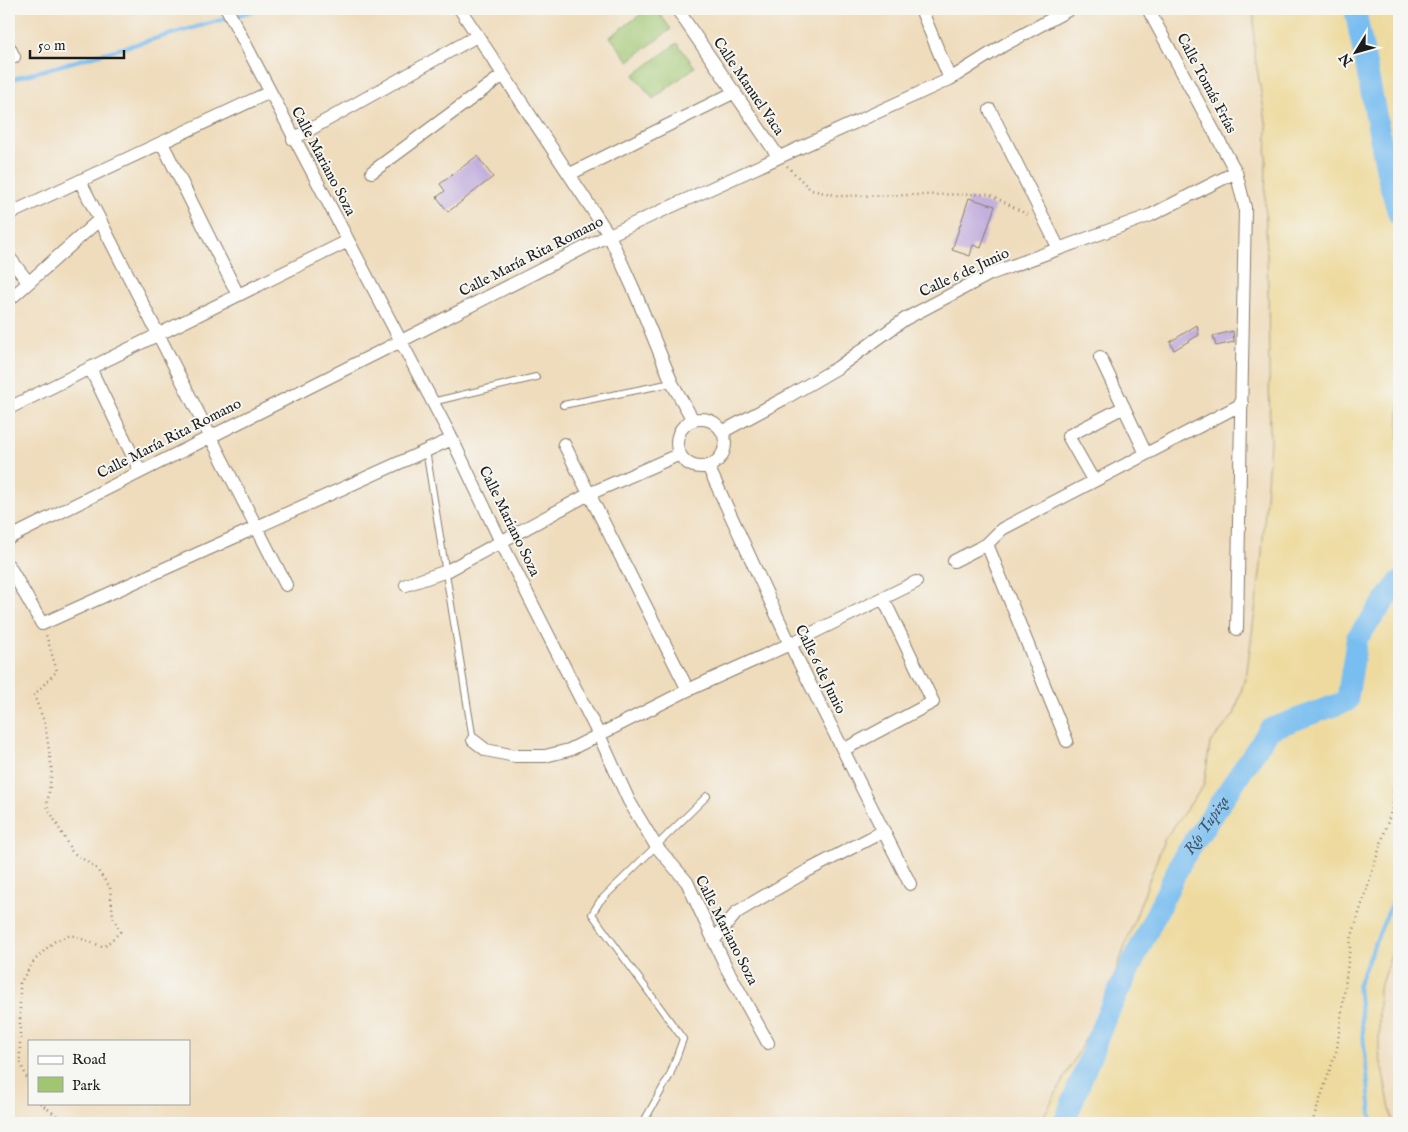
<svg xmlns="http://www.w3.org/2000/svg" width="1408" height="1132" viewBox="0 0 1408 1132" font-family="'IM FELL English',serif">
<rect width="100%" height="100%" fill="#f6f6f2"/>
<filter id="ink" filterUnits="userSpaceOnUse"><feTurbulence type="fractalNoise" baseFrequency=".02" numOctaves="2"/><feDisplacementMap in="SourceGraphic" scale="10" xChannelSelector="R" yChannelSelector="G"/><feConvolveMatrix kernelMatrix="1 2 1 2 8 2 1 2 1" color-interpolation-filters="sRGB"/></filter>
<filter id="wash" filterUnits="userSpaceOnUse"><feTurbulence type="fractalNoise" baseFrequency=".0096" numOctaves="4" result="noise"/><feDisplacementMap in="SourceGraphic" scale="20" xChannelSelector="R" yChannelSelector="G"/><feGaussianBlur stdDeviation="1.12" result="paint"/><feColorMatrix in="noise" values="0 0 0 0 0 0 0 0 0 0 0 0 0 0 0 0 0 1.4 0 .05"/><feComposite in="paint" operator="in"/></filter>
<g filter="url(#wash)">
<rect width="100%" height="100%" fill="#efdcbc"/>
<path fill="#a0c671" stroke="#5e7146" d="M648,9H656L671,29L629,61L610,37Z
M677,43L695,67L653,99L634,75Z"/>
<path fill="#eeda9e" stroke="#857b5d" d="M1254,9H1399V931L1379,990V1053L1393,1123H1040L1103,1006L1164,840L1204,785L1210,743L1234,715L1247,671L1261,566L1270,442L1268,289L1265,199L1267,128L1254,51Z"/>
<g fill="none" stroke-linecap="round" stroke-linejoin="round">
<path stroke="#79bef0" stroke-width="4" d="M9,80L260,9
M1372,1123L1358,985L1399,885"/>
<g stroke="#79bef0" stroke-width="22">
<path d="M1355,9L1388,177L1399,215"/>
<path id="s1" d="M1064,1123L1106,1017L1183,858L1270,729L1347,701L1357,638L1399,582"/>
</g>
</g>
<g id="blocks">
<path fill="#c4b0dd" d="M477,156L493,177L448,212L437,197L445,191L440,184Z
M969,198L995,206L981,248L973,245L970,256L952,250Z
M1197,325L1199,335L1174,350L1170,342Z
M1233,331L1234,342L1216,346L1213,336Z"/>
</g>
</g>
<g filter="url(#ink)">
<use href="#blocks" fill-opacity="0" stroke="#867c6c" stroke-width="1"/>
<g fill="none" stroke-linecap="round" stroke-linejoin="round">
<defs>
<path id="service" d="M432,402L536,377
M563,405L672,383
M426,450L473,740
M643,1123L670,1075L683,1039L592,914L600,901L707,796"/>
<path id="minor" d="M227,9L452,439L501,542L599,735L629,801L656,846L687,882L727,969L768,1043
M460,9L609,235L634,290L672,383L693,420
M677,9L778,156
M921,9L950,79
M1148,9L1236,172L1245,208L1237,629
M9,47L14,57
M990,110L1059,249
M293,139L477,36
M162,143L238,295
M372,172L503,75
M570,174L735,92
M80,181L286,585
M9,214L270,92
M9,257L28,282
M9,300L99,220
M1100,357L1146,454
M90,368L140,471
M9,408L348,241
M677 443a24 24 0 1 1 48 0a24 24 0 1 1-48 0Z
M722,432L789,396L837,368L905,319L990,274L1151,215L1236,172
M564,444L688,690
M708,466L790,644L910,884
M1093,480L1068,436L1124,407
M9,538L401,341L609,235L950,79L1004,45L1070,9
M987,544L1067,741
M954,561L987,544L1002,529L1242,404
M9,566L42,624L452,439
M406,585L447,571L589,494L680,454
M473,740L486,750L515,756H545L569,750L688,690L790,644L916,582
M843,750L933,702L883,598
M714,940L737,912L807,871L884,831"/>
</defs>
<use href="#service" stroke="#867c6c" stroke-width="8"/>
<use href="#minor" stroke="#867c6c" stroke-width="14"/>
<path stroke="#867c6c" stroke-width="2.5" stroke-dasharray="1 4" stroke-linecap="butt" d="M787,166L811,190L840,196L989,194L1028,215
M29,1082L20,1062V983L34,961L53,942L71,935L104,947L120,932L113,916L110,887L95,867L72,852L47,806L52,770L45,724L34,695L57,671L46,635
M40,1103L66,1123
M1312,1123L1337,1049L1351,939L1399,786"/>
<use href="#service" stroke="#fff" stroke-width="6"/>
<use href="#minor" stroke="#fff" stroke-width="12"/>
</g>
</g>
<g text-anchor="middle" stroke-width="4" stroke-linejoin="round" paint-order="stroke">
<g font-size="15" fill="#1c1c1c" stroke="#f6f6f2">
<text transform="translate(1207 83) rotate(62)" y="5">Calle Tomás Frías</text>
<text transform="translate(749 86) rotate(56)" y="5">Calle Manuel Vaca</text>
<text transform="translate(324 161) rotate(62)" y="5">Calle Mariano Soza</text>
<text transform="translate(531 256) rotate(-27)" y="5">Calle María Rita Romano</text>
<text transform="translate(964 272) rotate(-25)" y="5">Calle 6 de Junio</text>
<text transform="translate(169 438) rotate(-27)" y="5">Calle María Rita Romano</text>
<text transform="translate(510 521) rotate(64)" y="5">Calle Mariano Soza</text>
<text transform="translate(821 669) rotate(64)" y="5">Calle 6 de Junio</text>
<text transform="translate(727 930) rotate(63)" y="5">Calle Mariano Soza</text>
</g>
<g font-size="16" font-style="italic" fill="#3d5566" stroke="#f6f6f2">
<text dy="6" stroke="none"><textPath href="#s1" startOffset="331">Río Tupiza</textPath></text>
</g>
</g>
<rect width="1408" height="1132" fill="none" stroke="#f6f6f2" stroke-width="30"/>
<rect x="28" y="1040" width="162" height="65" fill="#f6f6f2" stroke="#9f9f9c"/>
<rect x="38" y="1056" width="25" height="8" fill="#ffffff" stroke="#9f9f9c"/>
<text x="72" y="1064" font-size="15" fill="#1c1c1c">Road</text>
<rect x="38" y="1077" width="25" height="15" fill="#a0c671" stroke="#9f9f9c"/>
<text x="72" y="1090" font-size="15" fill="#1c1c1c">Park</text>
<g transform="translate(1356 52) rotate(233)" stroke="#f6f6f2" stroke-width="4" paint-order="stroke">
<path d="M0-4L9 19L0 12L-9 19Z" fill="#1c1c1c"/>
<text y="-8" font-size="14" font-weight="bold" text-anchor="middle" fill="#1c1c1c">N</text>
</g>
<path d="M30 50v8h94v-8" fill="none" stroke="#1c1c1c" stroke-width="2.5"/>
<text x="38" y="50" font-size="15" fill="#1c1c1c" stroke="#f6f6f2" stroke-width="4" paint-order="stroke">50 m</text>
</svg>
